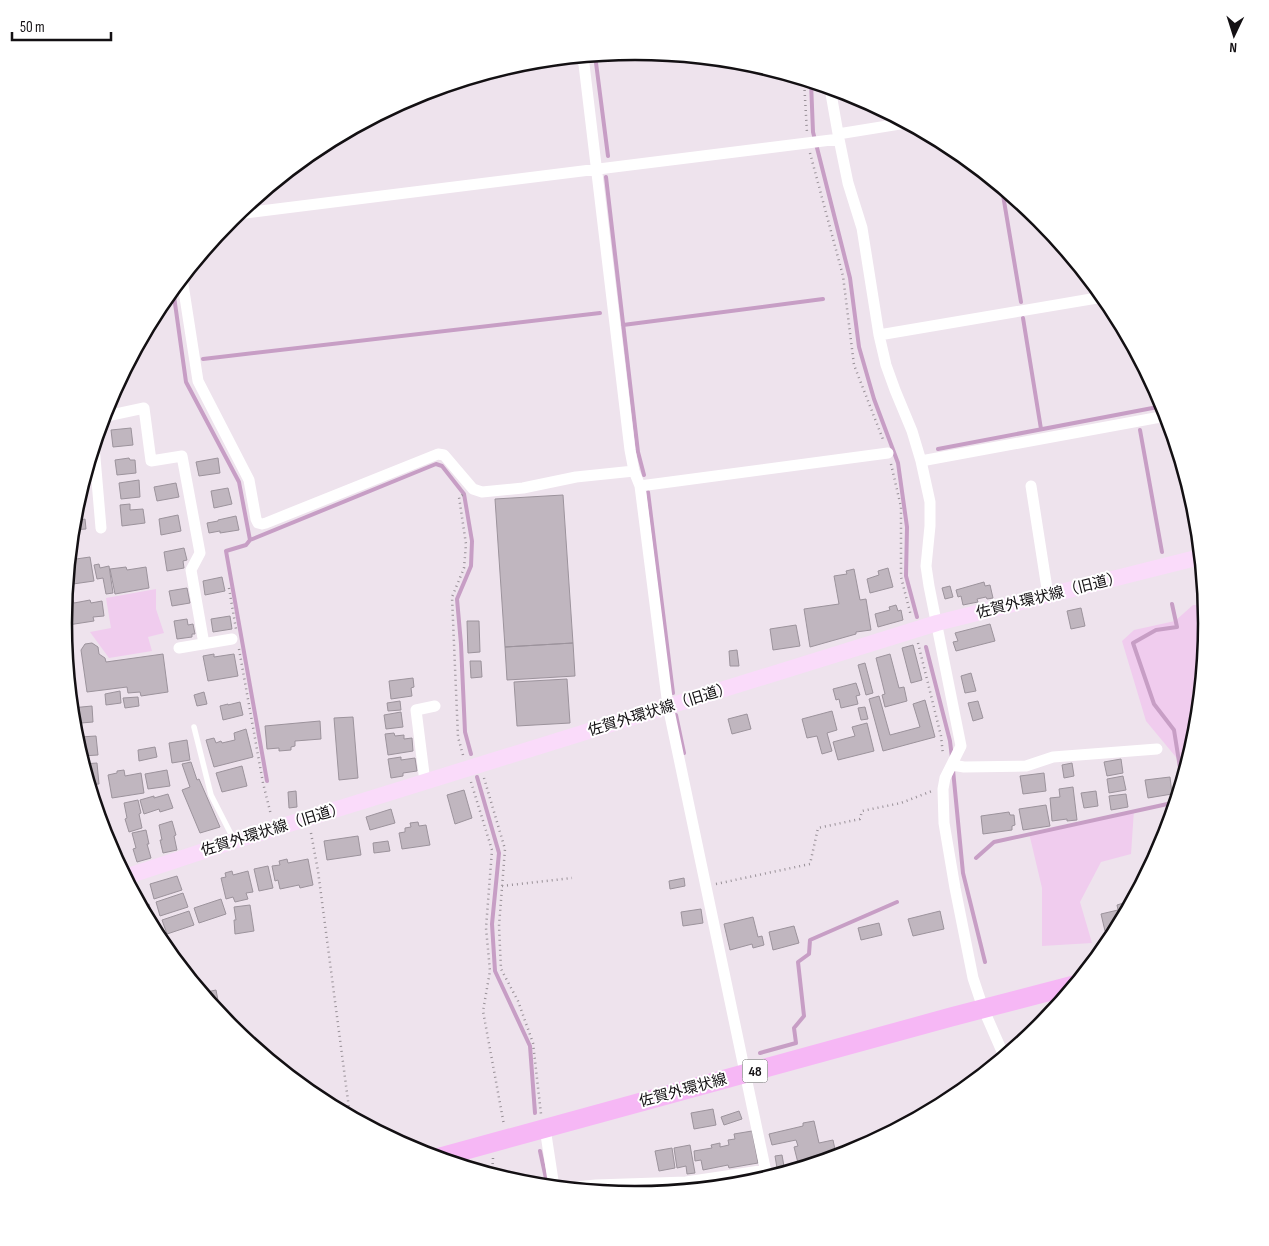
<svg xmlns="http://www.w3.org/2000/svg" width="1269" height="1246" viewBox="0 0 1269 1246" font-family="'Sofia Sans Condensed','Noto Sans JP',sans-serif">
<rect width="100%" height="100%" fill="#eee3ed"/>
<path fill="#f0ccee" d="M156,589V609L164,633L148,637L152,651L109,658L90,632L111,628L106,598Z
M1193,605H1204L1206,623L1195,735L1181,780L1180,762L1146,721L1122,641L1134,630L1175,621Z
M1134,810L1131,854L1101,862L1080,902L1092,943L1042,946V888L1029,833Z"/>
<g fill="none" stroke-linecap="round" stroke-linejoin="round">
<path stroke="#c79ec5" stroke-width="4" d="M595,55L608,156
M811,82L813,132L850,278L859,347L874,399L898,463L907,527L906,576L917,617
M606,177L638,452L644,475
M1002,189L1021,302
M173,289L186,382L239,482L250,540L436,464L442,466L464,494L472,541L471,566L457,599L461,644L465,732L471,754
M1023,318L1041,429
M623,325L823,299
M203,359L600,313
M1140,430L1162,552
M938,449L1163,406
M648,492L673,693
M250,540L246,545L226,551L267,781
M926,647L950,741L952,758
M676,715L684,753
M953,770L963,873L985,962
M477,777L499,853L492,924L495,971L530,1046L535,1113
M976,858L994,842L1172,803L1181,774L1174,730L1154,704L1133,643L1156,630L1177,627L1172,604
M760,1053L796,1043L794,1028L804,1016L798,962L809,954L810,940L897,902
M540,1151L547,1183"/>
</g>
<path fill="#c0b6bf" stroke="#9c939c" d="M131,428L133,445L113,447L111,430Z
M129,458L130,460H135L136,473L117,475L115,460Z
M218,458L220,473L199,476L196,462Z
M139,480L140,497L121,499L119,483Z
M176,483L179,497L157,501L154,487Z
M228,488L232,504L214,508L211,491Z
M563,495L573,643L505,647L495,499Z
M130,504V510L143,509L145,523L122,526L120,505Z
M81,514V520L85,519L86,529L72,530L73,515Z
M178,515L181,531L161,535L159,519Z
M236,516L239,530L220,533V531L209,533L207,523L218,521V520Z
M184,548L187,560L183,561L184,568L167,571L164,552Z
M90,557L94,581L66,585L69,560Z
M99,564L100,568L109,566L113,593L106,594L103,578L97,579L94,565Z
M126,567L127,570L146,567L149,588L115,594L110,569Z
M888,568L893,587L870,593L867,579L879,575L878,571Z
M854,569L860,600L866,599L871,630L856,632V634L810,647L804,609L839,604L834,576L847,574L846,571Z
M222,577L225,591L205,595L203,581Z
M984,582L985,586L990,585L993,598L987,599L986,597L977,599L978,602L963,605L961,596L958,597L956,590Z
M950,586L953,597L945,599L942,588Z
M187,588L190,603L172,606L169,591Z
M73,600L74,603L90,600L91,603L102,601L104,616L93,617L94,621L68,625L67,620L63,621L65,602Z
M896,605L898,611L901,610L903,620L878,627L875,614L890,610L889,607Z
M1081,608L1085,626L1071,629L1067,611Z
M230,616L232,629L213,632L211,619Z
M187,619L188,625L193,624L195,634H192V637L177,639L174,621Z
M467,621H479L480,652L468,653Z
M990,624L995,641L956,651L953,642L958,641L955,633Z
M796,625L800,646L773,650L770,629Z
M92,643L98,647L99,654L105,658L106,662L163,654L168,692L141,696L140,692L128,693L127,687L87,692L81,650L85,644Z
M573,643L575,676L507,680L505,647Z
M913,645L922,680L911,683L902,648Z
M737,650L739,666H730L729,651Z
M214,654V657L234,654L238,676L208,681L203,656Z
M890,654L899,688L904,687L907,701L885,707L882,695L885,694L876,658Z
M470,661H481L482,677L471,678Z
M865,663L873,693L866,695L858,665Z
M971,673L976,691L965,693L961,676Z
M413,678L414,687L411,688L412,696L391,699L389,681Z
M567,679L570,723L517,726L514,682Z
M856,683L860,695L856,696L858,704L841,708L839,699L836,700L833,689Z
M120,691L121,703L106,705L105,694Z
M204,692L207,704L197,706L194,695Z
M879,696L890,735L920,727L913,704L925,700L935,737L883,751L869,699Z
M138,697L139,706L125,708L123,698Z
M400,701L401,710L388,711L387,703Z
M978,701L983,718L973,721L968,703Z
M240,702L243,715L223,720L220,706L228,704V705Z
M92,706L93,722L81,723L82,732L74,733L71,708Z
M865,707L868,719L861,720L858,708Z
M832,711L837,730L827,733L832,751L822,754L817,736L807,738L802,719Z
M401,712L403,727L386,729L384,715Z
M747,714L751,729L732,734L728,719Z
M353,717L358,778L339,780L334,718Z
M320,721L321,739L295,741V746L291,747V750L279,751V748L267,749L265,726Z
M867,723L874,751L838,760L833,742L855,736L852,727Z
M246,729L253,757L214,767L206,740L214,738L216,743L221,741L222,743L235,740L234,733Z
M394,733L395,736L404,735V739L412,738L413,751L388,755L385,734Z
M96,736L98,755L82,756L80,737Z
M187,740L190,760L172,763L169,743Z
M155,747L157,757L139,761L138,750Z
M401,757V760L415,758L417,771L403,773V776L391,778L388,759Z
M1121,759L1123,773L1107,776L1104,762Z
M191,762L197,780L199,779L220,827L200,833L182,790L190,787L182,764Z
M97,763L99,784L89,785L83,764Z
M1072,763L1074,776L1064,778L1062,765Z
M242,766L247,786L222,792L216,773Z
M124,770L125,776L141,773L144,793L112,798L108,775L117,773V771Z
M167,770L170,786L148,789L145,774Z
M1044,773L1046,791L1023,794L1020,776Z
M1123,776L1126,790L1109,793L1107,779Z
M1170,777L1172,794L1148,798L1145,780Z
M1073,787L1077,820L1067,821V819L1052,821L1050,798L1060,797L1059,789Z
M464,790L472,818L455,824L447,795Z
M296,791L297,807L289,808L288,792Z
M1096,791L1098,806L1084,808L1081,793Z
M168,794L173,808L160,812L159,809L144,814L140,800L154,796V798Z
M1126,794L1128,807L1111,810L1109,796Z
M138,800L141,813L139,814L142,828L129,832L125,819L127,818L124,803Z
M95,805H101L103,824H101Z
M1046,805L1050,826L1023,830L1019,809Z
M391,809L395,823L370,830L366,817Z
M1009,812L1010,815H1014L1015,825L1012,826V830L983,834L981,816Z
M1165,820H1169L1165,834Z
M172,821L176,835L174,836L177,850L163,853L160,840H162L159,825Z
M418,822L419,826L426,825L430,845L402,849L399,833L405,832V828L411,827L410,823Z
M146,830L149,844H147L151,858L137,862L133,849L136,848L132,833Z
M358,836L361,855L327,860L324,841Z
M115,840L120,858L116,859L107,843Z
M388,841L390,851L374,853L373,843Z
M287,859L288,863L308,859L313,885L300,888L299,885L280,889L278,880L275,881L272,866L280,865L279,861Z
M268,866L273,888L259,891L254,869Z
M232,871L233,875L248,871L253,892L246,893L248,899L235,902L233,897L226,899L221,878L226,877L225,873Z
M177,876L182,890L154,899L150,884Z
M684,878L685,886L670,889L669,881Z
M183,893L188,907L160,916L156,902Z
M221,899L226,914L199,923L194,908Z
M1127,902L1128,907L1116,928L1105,931L1101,914L1118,910L1117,905Z
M149,904L158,936L157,937L141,906Z
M250,905L254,931L235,934L234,920H236L234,907Z
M701,909L703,923L683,926L681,912Z
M189,911L194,925L167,934L162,920Z
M940,911L944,929L913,936L908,919Z
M753,917L758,937L762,936L764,945L753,948L752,944L730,950L724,924Z
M879,923L882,935L861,940L858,928Z
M794,926L799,943L773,950L769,932Z
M216,990L221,1016L202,993Z
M713,1109L716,1125L694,1129L691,1113Z
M739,1111L742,1119L724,1125L721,1117Z
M814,1121L819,1143L833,1140L836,1154L798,1163L794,1147L798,1146L796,1140L772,1145L769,1134L803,1126V1123Z
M752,1131L758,1163L729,1168L728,1165L703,1170L701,1160L695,1161L694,1151L712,1148L711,1145L720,1143V1147L729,1145L728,1140L735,1139L734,1134Z
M690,1145L695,1173L687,1174L686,1166L677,1168L674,1148Z
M672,1148L675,1168L659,1171L655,1151Z
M782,1155L785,1172L778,1174L775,1156Z"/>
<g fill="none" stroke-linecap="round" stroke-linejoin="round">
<path stroke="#989097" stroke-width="2.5" stroke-dasharray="1 4" stroke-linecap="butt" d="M804,80L807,133
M810,153L843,276L854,365L884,442
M891,464L901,507V577L911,616
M229,588L236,629
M918,643L941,736L943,755
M239,649L263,783L271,815
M463,755L458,737L452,597L464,568L466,544L459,497L464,494
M484,778L505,849L499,926L501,969L518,1001L533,1043L541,1114
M471,782L492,850L486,928L490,971L483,1011L504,1125
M311,833L318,871L350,1116
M716,884L810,864L818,828L860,819L862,811L901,803L932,791
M502,886L572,878
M492,1174L493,1158"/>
<path stroke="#fff" stroke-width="5.5" d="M194,727L211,795L234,840"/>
<path stroke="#fff" stroke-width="11" d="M583,56L630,450L634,471L640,486L668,706L767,1177
M830,88L839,139L848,183L862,228L879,335L886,365L895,390L912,431L921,461L930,502V526L926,566L929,586L961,746L945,778L943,789L944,823L955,888L973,978L983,1008L1004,1056
M838,134L906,123
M237,214L839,139
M182,278L198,381L249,480L256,519L258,523L262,524L266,523L438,454L444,455L473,489L482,492L523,488L576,477L634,471
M879,335L1103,297
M102,417L144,408L151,461L182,456L200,553L191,570L204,644
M94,446L101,528
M921,461L1166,416
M640,486L888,453
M1031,486L1048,595
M179,648L232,639
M952,765L964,767L1026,766L1053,757L1157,749
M425,782L416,710L435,706
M545,1128L554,1187
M566,1188L596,1185L686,1182L766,1170"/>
<path stroke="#fadbfa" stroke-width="16" d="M125,877L234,841L937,623L1200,557"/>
<path stroke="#f6b7f5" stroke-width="19" d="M437,1158L951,1017L1074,985"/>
</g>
<g text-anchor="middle" stroke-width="4" stroke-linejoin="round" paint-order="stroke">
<rect fill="#fff" stroke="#5a585a" stroke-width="1" x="742.5" y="1059.5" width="25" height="23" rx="4"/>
<g font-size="14" font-weight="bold" fill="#131013">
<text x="755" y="1076">48</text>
</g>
<g font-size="15" fill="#131013" stroke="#fff">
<text transform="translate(1049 595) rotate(-14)" y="5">佐賀外環状線（旧道）</text>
<text transform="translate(660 709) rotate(-17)" y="5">佐賀外環状線（旧道）</text>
<text transform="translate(273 829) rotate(-17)" y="5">佐賀外環状線（旧道）</text>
<text transform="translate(683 1090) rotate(-15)" y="5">佐賀外環状線</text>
</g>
</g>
<path d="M0 0H1269V1246H0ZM72 623a563 563 0 1 1 1126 0a563 563 0 1 1-1126 0Z" fill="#fff" fill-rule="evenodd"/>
<path fill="none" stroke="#131013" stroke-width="2.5" d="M72 623a563 563 0 1 1 1126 0a563 563 0 1 1-1126 0Z"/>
<g transform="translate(1234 35) rotate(184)" stroke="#ffffff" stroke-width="4" paint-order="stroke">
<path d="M0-4L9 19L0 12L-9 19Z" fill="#131013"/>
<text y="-8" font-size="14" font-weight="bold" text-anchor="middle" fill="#131013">N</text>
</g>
<path d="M12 32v8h99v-8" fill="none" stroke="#131013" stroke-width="2.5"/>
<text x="20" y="32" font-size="15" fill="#131013" stroke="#ffffff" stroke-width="4" paint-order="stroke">50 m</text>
</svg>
